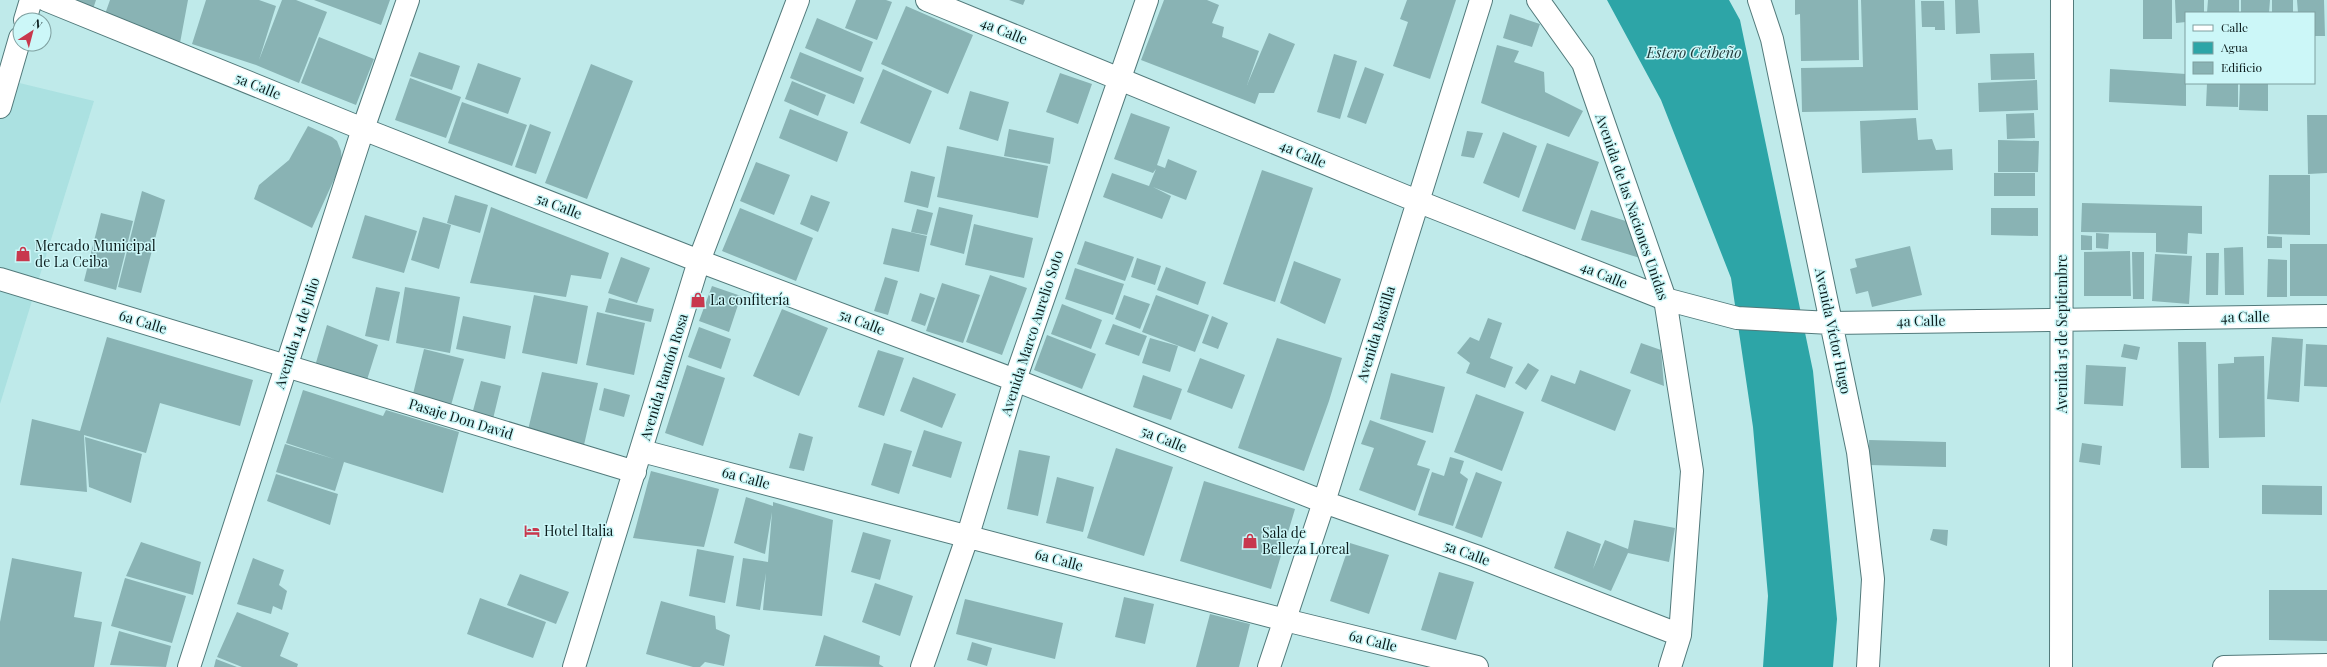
<svg xmlns="http://www.w3.org/2000/svg" width="2327" height="667" viewBox="0 0 2327 667" font-family="'Playfair Display',serif">
<rect width="100%" height="100%" fill="#bfeaea"/>
<path fill="#abe1e1" d="M7,80L94,101L0,404V104Z"/>
<path fill="#2da5a7" d="M1607,0H1729L1740,20L1813,371L1837,619L1833,667H1763L1768,596L1753,427L1731,278L1661,100Z"/>
<path fill="#89b3b4" d="M71,0H96L93,9Z
M110,0H188L180,43L105,14Z
M206,0H259L276,6L259,60L282,0H296L327,12L299,83L256,65L192,44Z
M314,0H390L381,25Z
M856,0H886L892,2L877,40L845,28Z
M1009,0H1025L1023,5Z
M1164,0H1207L1219,5L1212,23L1224,27L1222,37L1259,51L1247,85L1269,33L1295,44L1274,93H1259L1255,104L1141,60Z
M1407,0H1456L1430,79L1393,66L1408,22L1400,19Z
M1795,0H1858L1859,60L1801,61L1800,14L1795,15Z
M1861,0H1915L1918,110L1802,112L1801,68L1863,67Z
M1955,0H1978L1980,33L1956,34Z
M2143,0H2172V39H2143Z
M2175,0H2204V13H2186V22L2176,23Z
M2208,0H2239V13H2207Z
M2241,0H2270L2269,13H2241Z
M2272,0H2293V13H2272Z
M2297,0H2324L2325,36H2314V13H2298Z
M1921,1H1944L1945,30H1935V27H1922Z
M906,6L973,35L948,94L881,64Z
M1510,14L1540,24L1532,47L1503,38Z
M817,18L873,42L861,72L805,48Z
M319,37L374,59L356,105L301,83Z
M1497,45L1519,51L1514,62L1544,72L1545,92L1583,111L1569,137L1481,103Z
M419,52L460,66L452,90L410,76Z
M800,52L864,78L854,104L790,78Z
M2034,53L2035,79L1991,80L1990,54Z
M1334,54L1357,61L1340,119L1317,112Z
M478,63L521,78L508,114L465,99Z
M591,64L633,81L587,199L545,183Z
M1365,67L1384,74L1366,124L1347,117Z
M883,69L932,91L910,144L860,123Z
M2110,69L2186,74V106L2109,102Z
M1060,73L1092,84L1078,124L1046,112Z
M410,78L461,97L446,138L395,120Z
M2037,80L2038,110L1979,112L1978,83Z
M792,81L826,95L818,116L784,101Z
M2207,83H2238V107L2206,106Z
M2240,83H2268V111L2239,110Z
M970,91L1009,102L998,141L959,129Z
M462,102L527,125L512,166L448,143Z
M790,109L848,132L837,162L779,138Z
M1131,113L1170,127L1157,165L1165,168L1168,159L1197,171L1186,200L1153,187L1171,196L1162,219L1103,197L1112,173L1149,186L1156,169L1153,173L1114,159Z
M2034,113L2035,138L2007,139L2006,114Z
M2307,115H2327V173L2308,174Z
M1916,118L1918,140L1932,139L1936,150L1952,149L1953,170L1862,173L1860,121Z
M530,124L551,132L536,174L515,167Z
M308,126L332,137L337,141L341,151L342,162L312,228L254,199L259,185L289,160Z
M1009,129L1054,138L1050,164L1004,156Z
M1467,131L1483,133L1474,158L1461,156Z
M1503,132L1537,146L1519,198L1483,183Z
M1998,140L2039,141L2038,172H1998Z
M1547,143L1599,162L1575,230L1522,211Z
M947,146L1048,166L1038,218L937,197Z
M756,162L790,175L774,215L740,201Z
M1262,170L1313,188L1275,302L1223,284Z
M911,171L935,177L928,208L904,202Z
M1994,173H2035V196H1994Z
M2269,175H2310V235L2268,234Z
M142,191L165,200L141,293L118,287Z
M455,195L488,205L480,233L447,223Z
M811,195L830,202L818,232L800,224Z
M2082,203L2202,206V234L2188,233L2187,254L2156,252V233L2081,232Z
M491,207L609,253L601,279L571,275L566,297L470,283Z
M939,207L973,215L964,254L930,245Z
M740,208L813,238L796,281L722,251Z
M1991,208H2038V236L1991,235Z
M917,209L933,213L927,235L911,232Z
M1591,210L1632,223L1640,258L1581,240Z
M101,213L133,221L116,290L84,281Z
M365,215L417,231L404,273L352,258Z
M423,217L451,225L439,269L411,260Z
M974,224L1033,238L1024,278L965,265Z
M892,228L927,236L919,272L883,264Z
M2096,233L2109,234L2108,249L2096,248Z
M2081,235L2092,236V250H2081Z
M2267,236L2282,237V248H2267Z
M1085,241L1134,257L1125,281L1077,264Z
M2290,244H2327V296H2290Z
M1910,246L1922,295L1872,307L1868,291L1856,294L1850,269L1857,267L1855,259Z
M2243,247L2244,295H2225L2224,248Z
M2130,251L2131,296H2084V252Z
M2132,252H2144V299H2133Z
M2206,253H2219L2218,295H2206Z
M2155,254L2192,256L2189,304L2152,301Z
M621,257L650,268L637,303L608,293Z
M1137,258L1161,266L1155,285L1131,277Z
M2268,259L2287,260V297H2267Z
M1294,261L1341,279L1325,324L1280,303Z
M1166,267L1206,282L1198,305L1157,290Z
M1075,268L1124,284L1113,315L1065,299Z
M990,275L1027,288L1002,355L966,342Z
M885,277L898,281L888,315L874,311Z
M942,283L980,295L963,343L926,331Z
M712,286L741,296L729,332L699,321Z
M376,287L400,292L389,341L365,336Z
M405,287L460,297L450,353L396,343Z
M920,293L935,298L925,326L911,321Z
M534,295L588,306L577,364L522,353Z
M1124,295L1150,304L1140,329L1115,319Z
M1156,295L1209,315L1195,352L1142,332Z
M609,298L654,309L651,322L605,312Z
M1062,304L1102,320L1091,349L1051,334Z
M782,309L828,328L799,396L753,376Z
M597,312L645,323L634,375L586,365Z
M463,316L511,326L505,359L456,349Z
M1212,316L1228,323L1218,349L1202,343Z
M1488,318L1502,323L1490,358L1513,367L1505,388L1466,373L1470,363L1457,353L1470,337L1479,341Z
M1113,324L1147,336L1139,356L1105,344Z
M327,325L378,345L366,383L315,366Z
M699,327L731,339L721,369L688,357Z
M1047,335L1096,354L1082,389L1034,370Z
M107,337L253,380L240,426L160,403L146,453L84,435L87,492L20,485L32,419L80,431Z
M2272,337L2303,339L2299,402L2267,399Z
M1150,338L1178,346L1170,372L1142,363Z
M1277,338L1342,358L1329,401L1304,471L1238,448Z
M2178,342H2206L2209,468H2181Z
M1641,343L1661,350L1664,386L1630,373Z
M2124,344L2140,347L2137,360L2121,357Z
M2306,344L2327,345V387L2304,386Z
M424,349L464,359L450,409L412,398Z
M878,350L904,358L884,416L858,407Z
M2264,356L2265,437L2219,438L2218,364L2234,363V357Z
M1200,358L1245,375L1232,409L1187,392Z
M1528,363L1539,370L1526,390L1515,383Z
M687,365L725,378L703,446L665,433Z
M2086,365L2126,367L2123,406L2084,404Z
M1580,370L1631,390L1615,431L1541,401L1551,375L1575,384Z
M542,372L598,383L584,445L527,434Z
M1391,373L1445,387L1433,433L1380,419Z
M1143,375L1182,389L1171,420L1133,407Z
M913,377L956,394L942,428L900,411Z
M481,381L501,386L492,423L471,418Z
M604,388L630,395L624,417L599,410Z
M303,390L383,416L386,410L459,432L443,493L344,462L335,491L276,472L285,444L334,459L286,443Z
M1476,394L1524,412L1502,471L1454,452Z
M1370,420L1426,441L1417,465L1430,469L1415,511L1359,490L1374,448L1361,444Z
M924,430L962,442L951,478L912,466Z
M799,433L813,437L804,471L789,468Z
M85,437L142,454L131,503L89,487Z
M1869,440L1946,442V467L1869,465Z
M884,443L912,451L899,494L871,485Z
M2082,443L2102,446L2100,465L2079,462Z
M1116,448L1173,467L1144,556L1087,538Z
M1019,450L1050,456L1038,516L1007,509Z
M1450,457L1464,461L1460,473L1468,479L1453,526L1418,515L1432,472L1444,476Z
M651,471L719,489L704,547L633,538Z
M1476,472L1502,482L1482,538L1455,528Z
M276,474L338,494L330,525L267,501Z
M1057,477L1094,487L1083,532L1046,523Z
M1204,481L1295,509L1271,589L1180,561Z
M2262,485L2322,486V515L2262,514Z
M746,497L773,506V502L833,520L822,616L763,610L766,573L760,610L736,606L743,558L768,562L772,512L765,554L734,543Z
M1634,520L1675,528L1669,562L1628,553L1611,591L1554,568L1567,531L1601,544L1593,569L1605,540L1628,549Z
M1933,529L1948,530L1947,546L1930,540Z
M863,532L891,540L880,580L851,572Z
M141,542L201,562L193,595L126,576Z
M1350,543L1389,555L1369,614L1330,601Z
M697,549L734,556L725,603L689,596Z
M12,558L82,572L74,617L102,622L94,667H0V622Z
M253,558L284,570L279,585L287,591L282,610L273,606L271,614L237,604Z
M1439,572L1474,582L1456,640L1421,630Z
M520,574L569,592L556,624L507,605Z
M125,578L186,596L172,643L111,626Z
M875,583L913,596L900,636L862,622Z
M2269,590H2327V641L2269,640Z
M1124,597L1154,604L1145,644L1115,637Z
M480,598L546,622L533,658L467,634Z
M965,599L1063,623L1055,659L956,634Z
M661,601L715,616L716,629L730,635L724,666L705,662L700,667H693L646,654Z
M237,612L289,633L280,656L298,664L297,667H242L217,657Z
M1210,614L1250,624L1239,667H1196Z
M119,631L171,646L166,667L110,665Z
M824,635L880,656L879,664L884,667L815,666Z
M972,642L992,648L987,666L967,660Z
M216,659L237,667H214Z"/>
<g fill="none" stroke-linecap="round" stroke-linejoin="round">
<defs>
<path id="minor" d="M46,0L363,129L699,261L1015,380L1324,502L1476,556L1680,635
M927,0L1417,201L1665,299L1737,318L1831,323L2327,316
M1538,0L1583,63L1665,299L1692,471L1680,635L1670,667
M1759,0L1772,39L1858,452L1873,579L1868,667
M25,20L31,0
M0,107L20,38
M0,279L635,472
M642,451L1285,620L1477,667
M189,667L363,129L408,0
M574,667L699,261L798,0
M922,667L968,535L1015,380L1147,0
M1269,667L1324,502L1481,0
M2061,667L2062,0
M2224,667L2327,665"/>
</defs>
<use href="#minor" stroke="#527a7b" stroke-width="24"/>
<use href="#minor" stroke="#fff" stroke-width="22"/>
</g>
<defs>
<symbol id="shop-bare" viewBox="-9 -9 18 18"><path d="M-5-2.5h2.3a2.7 3.5 0 0 1 5.4 0H5L5.5 6h-11ZM-1.5-2.5h3a1.5 2.3 0 0 0-3 0Z" fill="#c8384d" stroke="#ccf7f8" stroke-width="2.5" paint-order="stroke"/></symbol>
<symbol id="hotel-bare" viewBox="-9 -9 18 18"><path d="M-6-4.5h1.5V1H6V5H4.5V3h-9V5H-6ZM-4 0a1.8 1.8 0 1 1 3.6 0ZM.5 0V-2.5h3Q6-2.5 6 0Z" fill="#c8384d" stroke="#ccf7f8" stroke-width="2.5" paint-order="stroke"/></symbol>
</defs>
<g fill-rule="evenodd">
<use href="#shop-bare" x="12" y="243" width="22" height="22"/>
<use href="#shop-bare" x="687" y="289" width="22" height="22"/>
<use href="#hotel-bare" x="521" y="520" width="22" height="22"/>
<use href="#shop-bare" x="1239" y="530" width="22" height="22"/>
</g>
<g text-anchor="middle" stroke-width="3" stroke-linejoin="round" paint-order="stroke">
<g font-size="14" fill="#0c1d1d" stroke="#ccf7f8">
<text transform="translate(1004 31) rotate(22)" y="5">4a Calle</text>
<text transform="translate(258 86) rotate(22)" y="5">5a Calle</text>
<text transform="translate(1303 154) rotate(23)" y="5">4a Calle</text>
<text transform="translate(559 206) rotate(21)" y="5">5a Calle</text>
<text transform="translate(1632 207) rotate(71)" y="5">Avenida de las Naciones Unidas</text>
<text transform="translate(1604 275) rotate(22)" y="5">4a Calle</text>
<text transform="translate(2245 317) rotate(-1)" y="5">4a Calle</text>
<text transform="translate(1921 321) rotate(-1)" y="5">4a Calle</text>
<text transform="translate(143 322) rotate(17)" y="5">6a Calle</text>
<text transform="translate(862 322) rotate(21)" y="5">5a Calle</text>
<text transform="translate(1833 331) rotate(78)" y="5">Avenida Víctor Hugo</text>
<text transform="translate(297 333) rotate(-72)" y="5">Avenida 14 de Julio</text>
<text transform="translate(1032 333) rotate(-72)" y="5">Avenida Marco Aurelio Soto</text>
<text transform="translate(1376 334) rotate(-73)" y="5">Avenida Bastilla</text>
<text transform="translate(2062 334) rotate(-90)" y="5">Avenida 15 de Septiembre</text>
<text transform="translate(664 377) rotate(-73)" y="5">Avenida Ramón Rosa</text>
<text transform="translate(461 419) rotate(17)" y="5">Pasaje Don David</text>
<text transform="translate(1164 439) rotate(22)" y="5">5a Calle</text>
<text transform="translate(746 478) rotate(15)" y="5">6a Calle</text>
<text transform="translate(1467 553) rotate(20)" y="5">5a Calle</text>
<text transform="translate(1059 560) rotate(15)" y="5">6a Calle</text>
<text transform="translate(1373 641) rotate(14)" y="5">6a Calle</text>
</g>
<g font-size="14" fill="#0c1d1d" stroke="#ccf7f8" text-anchor="start">
<text x="35" y="251">Mercado Municipal<tspan x="35" dy="16">de La Ceiba</tspan></text>
<text x="710" y="305">La confitería</text>
<text x="544" y="536">Hotel Italia</text>
<text x="1262" y="538">Sala de<tspan x="1262" dy="16">Belleza Loreal</tspan></text>
</g>
<g font-size="15" font-style="italic" fill="#1f3838" stroke="#ccf7f8">
<text x="1694" y="58">Estero Ceibeño</text>
</g>
</g>
<rect x="2185" y="12" width="130" height="72" fill="#ccf7f8" stroke="#7fa0a0"/>
<rect x="2193" y="25" width="20" height="6" fill="#ffffff" stroke="#7fa0a0"/>
<text x="2221" y="32" font-size="12" fill="#0c1d1d">Calle</text>
<rect x="2193" y="42" width="20" height="12" fill="#2da5a7" stroke="#7fa0a0"/>
<text x="2221" y="52" font-size="12" fill="#0c1d1d">Agua</text>
<rect x="2193" y="62" width="20" height="12" fill="#89b3b4" stroke="#7fa0a0"/>
<text x="2221" y="72" font-size="12" fill="#0c1d1d">Edificio</text>
<g transform="translate(32 32) rotate(36)"><circle r="19" fill="#ccf7f8" stroke="#7fa0a0"/>
<path d="M0-3L7 15L0 10L-7 15Z" fill="#c8384d"/>
<text y="-6" font-size="11" font-weight="bold" text-anchor="middle" fill="#0c1d1d">N</text>
</g>
</svg>
